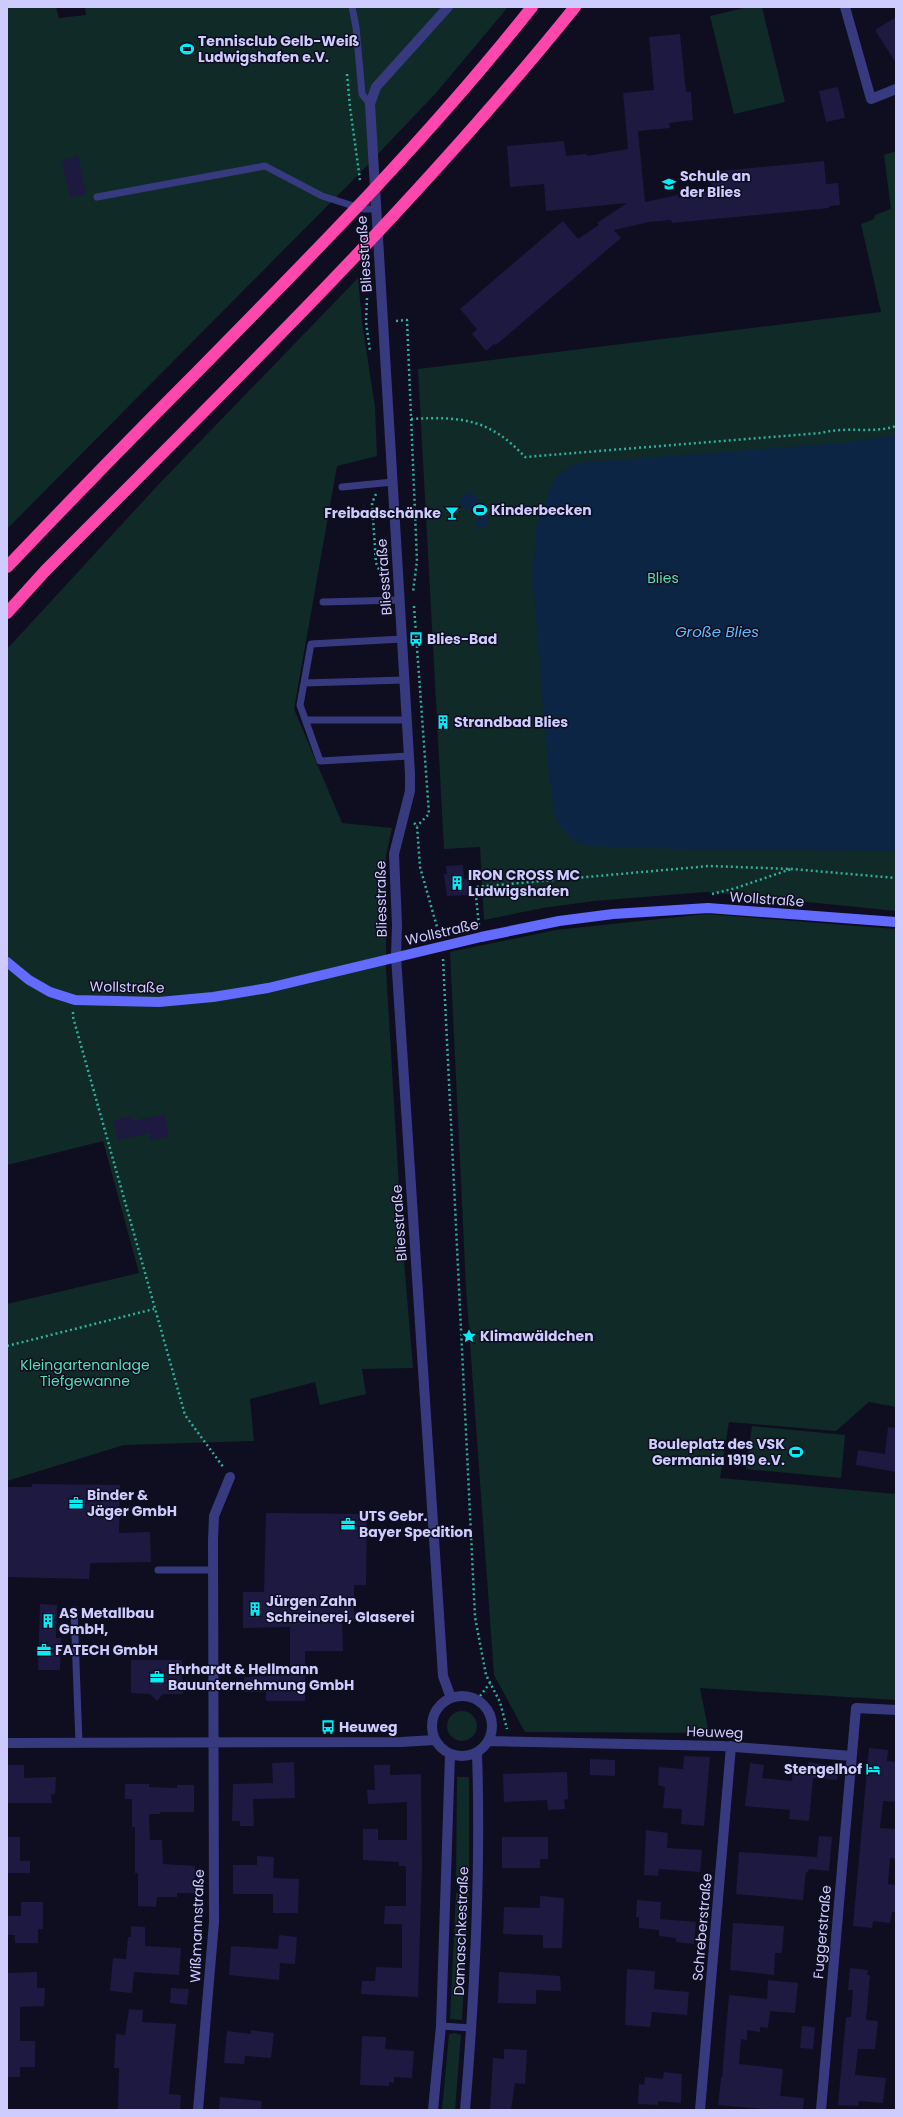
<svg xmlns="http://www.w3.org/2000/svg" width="903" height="2117" viewBox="0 0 903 2117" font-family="Poppins,sans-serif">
<rect width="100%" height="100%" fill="#0f0d20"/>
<path fill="#102a27" d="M7,7H56L59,18L86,15L85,7H508L436,93L357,176L7,529Z
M748,7H762L785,102L734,114L710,16Z
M896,151V911L706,892L594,901L543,908L484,920L480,847L444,849L418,369L881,312L861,224L874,219L875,215L891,209L884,155Z
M358,278L362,322L375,407L377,456L337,466L294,709L342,823L392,828L386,856V969L402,1237L413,1368L362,1369L366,1394L320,1405L315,1382L250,1399L254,1441L124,1445L7,1481V1304L139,1273L103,1141L7,1165V649L159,484Z
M706,914L896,929V1407L869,1402L836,1431L729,1422L720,1478L896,1494V1700L700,1688L709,1733L525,1732L494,1675L466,1288L450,952L556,930Z
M752,1426L845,1435L841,1478L746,1469Z
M447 1726a15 15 0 1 1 30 0a15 15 0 1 1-30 0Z
M457,1777H469V1886L456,1885Z
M456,1893H469L462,2020L450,2019Z
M455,2033L461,2035L455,2110H442L449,2034Z"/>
<path fill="#0c2544" d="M896,435V851L680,849L588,846L573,840L562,829L554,814L545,733L533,580L536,528L552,484L562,471L577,463L843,443Z
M467,492H471L479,499L478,503L487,510V528L476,529L475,513L473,510L468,511L460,504V500Z"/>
<path fill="#1e1941" d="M896,17V63L875,30Z
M680,34L686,92H691L693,120L669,123L670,128L638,131L645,202L678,195V198L712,190L710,172L824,161L826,184L838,183L840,205L829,206V208L672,223L671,220L649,222L614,230L621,238L496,345L494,344L486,351L472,334L477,329L460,309L563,221L578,239L599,225L597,223L627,203L546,211L544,184L510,187L507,146L564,141L566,156L587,154V156L628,149L623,93L654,90L649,37Z
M838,87L845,118L826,122L819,91Z
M78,156L86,194L70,198L62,160Z
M463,865L464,879H469V895L447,896L444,874H447L446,866Z
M164,1114L169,1136L151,1140L149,1133L118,1140L113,1121L132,1116L134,1121Z
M888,1427L896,1428V1472L856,1465L858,1450L885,1454Z
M32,1484L120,1485L119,1533L150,1532L151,1562L90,1563L89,1579L7,1577V1487H32Z
M266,1513L367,1514L366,1585H354V1620H342L343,1651H305V1701H266V1692H244V1677L290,1675V1627L243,1628V1592H264Z
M40,1604L57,1605L56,1638H61L60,1670H38Z
M131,1660H182L183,1694H163L157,1701L150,1694L131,1693Z
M869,1748L888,1750L887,1761L896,1762V1802L883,1801L880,1828L896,1829V1859L890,1858L888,1884L896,1885V1912H892L890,1923L873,1921L872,1928L853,1926Z
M684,1756L710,1757L704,1826L681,1824L682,1809L663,1808L665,1787L658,1785L659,1767L683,1769Z
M590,1759L615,1760V1776L590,1775Z
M294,1762L295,1798L253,1799L254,1826H240V1821H232L233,1784L273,1783L272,1763Z
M808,1762L839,1767L837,1780L813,1778L809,1821L789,1819L790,1810L745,1806L750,1763L764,1765L762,1778L792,1781L793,1766L807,1767Z
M7,1765H24V1778L56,1777L55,1794H51L52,1803H7Z
M374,1765H390V1775L421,1774L422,1867L418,1997L361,1994L362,1981H375L376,1967L402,1968V1924H384L385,1906H406V1866H399V1862L363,1860V1829H378V1840H407V1802L368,1804L367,1790H375Z
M567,1772L568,1799L564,1800L565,1809L548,1810L547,1800L504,1802L503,1774Z
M125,1784H149V1787L177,1788V1785H194V1812H160V1814H149L150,1840H162L163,1864L195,1866L194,1893H177V1897H157L156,1907L138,1906V1873H135V1827H132V1799H125Z
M646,1830L668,1833L667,1848L702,1850L700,1872L659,1869L658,1876L644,1875Z
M819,1836L832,1837L829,1871L809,1869L808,1872H806L803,1900L736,1894L739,1852L817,1857Z
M7,1837H20V1861H30V1873H7Z
M502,1837H548V1859H540V1868H502Z
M257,1856L274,1857L273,1878L299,1879L298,1913H273V1894H233V1865H257Z
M540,1896L564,1898L562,1948H543V1935L503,1934L504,1907L540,1908Z
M637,1900L661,1902L660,1919L696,1922L694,1944L676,1942V1938L659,1936V1927V1930L639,1928V1917H636Z
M21,1902H43V1929H38V1943H15V1935H7V1916H21Z
M733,1923L784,1926L782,1953H775L774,1975L730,1970Z
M131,1926L145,1927V1946L181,1948L179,1975L134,1972L132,1993L110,1991L113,1958L126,1959L128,1937H131Z
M279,1935L297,1937L295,1964L280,1963L279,1980L229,1975L231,1946L278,1949Z
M850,1968L868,1970L867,1975H870L866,2020L878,2021L875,2049H858L855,2075L886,2078L883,2103L859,2101L858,2106L838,2105L846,2017H851L853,1990H848Z
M627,1969L655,1971L654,1989L689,1992L687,2015L652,2012L650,2027L625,2025Z
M37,1972V1988H45L44,2006L20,2007V2041H35V2067H20V2077H7V1973Z
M499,1972L560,1976L561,1991L536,1990V2004L498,2003Z
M768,1980L798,1983L795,2013L770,2011L768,2028L760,2027V2032L747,2030V2040L741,2039L739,2064L783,2069L780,2096L804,2098L803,2110H774L718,2105L721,2078H722L729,1995L767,1999Z
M171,1988L189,1989L187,2005L170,2003Z
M129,2009L143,2010L142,2022L176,2024L169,2094L181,2095L180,2110H118L119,2068H114L116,2034L125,2035Z
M802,2026L815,2027L813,2049L800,2048Z
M251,2030L274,2033L271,2058L245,2056L244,2064L224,2063L227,2031L251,2034Z
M362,2036L386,2037L385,2049L414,2051L412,2078L394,2077V2083L389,2082V2086L360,2085Z
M504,2049L527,2050L525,2084L515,2083L511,2110H490L493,2058L504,2059Z
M664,2072L682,2074L681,2103L658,2101V2105L638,2104L639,2084L644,2085L645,2077L663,2079Z
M220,2097L262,2101L261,2110H219Z"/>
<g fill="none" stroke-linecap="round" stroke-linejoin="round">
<path stroke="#2eb1a0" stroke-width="2.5" stroke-dasharray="2 3" stroke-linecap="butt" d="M347,74L350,107L360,180
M367,298L366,322L370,351
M396,321L407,320L417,561L413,592
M411,419C461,416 490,419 525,457L821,433C846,426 872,434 896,426
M376,494L372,503L376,563L385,582
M414,606L429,814L417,826
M414,823L417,826L420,867L439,934
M712,894L736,888L791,869
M479,925L475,887L709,866L792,869L896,878
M443,959L475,1617L486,1675L500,1702L507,1729
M73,1012V1017L185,1415L224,1468
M7,1346L154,1309
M477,1700L490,1683"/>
<path stroke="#383a7f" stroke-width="7" d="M352,7L356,27L362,94L370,104
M97,197L265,166L322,196L363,209H375
M342,487L393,482
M323,602L400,600
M402,639L311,644L300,705L320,761L409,756
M304,683L404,680
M306,720H407
M158,1570H213
M74,1610L79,1743
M441,2026L472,2028"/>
<path stroke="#383a7f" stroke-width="10" d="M448,7L376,87L370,104L410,774V791L394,854L397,925L396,956L443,1676L451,1698
M845,7L871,99L896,89
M432 1726a30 30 0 1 1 60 0a30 30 0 1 1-60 0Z
M489,1741L722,1746L852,1756
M7,1743L401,1742L435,1740
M198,2110L214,1922L213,1540L214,1516L230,1477
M433,2110L441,2026L450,1754
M465,2110C475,1991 481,1872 477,1753
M700,2110L731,1746
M821,2110L856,1708L896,1710"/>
<path stroke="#636afe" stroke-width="10" d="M7,962L29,980L50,992L75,1000L159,1002L213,997L268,988L481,937L559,921L613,914L708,908L896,922"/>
<path stroke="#fe47ac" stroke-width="12" d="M7,567C70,501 134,435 198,371C314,253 430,136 532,7
M7,613L45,571C227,388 413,208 575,7"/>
</g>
<defs>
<symbol id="stadium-bare" viewBox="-9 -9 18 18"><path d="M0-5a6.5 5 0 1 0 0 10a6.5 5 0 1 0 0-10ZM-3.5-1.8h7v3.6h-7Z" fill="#01eef6" stroke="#0f0d20" stroke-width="2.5" paint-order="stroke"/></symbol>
<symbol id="school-bare" viewBox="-9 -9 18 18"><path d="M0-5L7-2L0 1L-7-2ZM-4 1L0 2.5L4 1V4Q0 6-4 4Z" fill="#01eef6" stroke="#0f0d20" stroke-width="2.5" paint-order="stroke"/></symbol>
<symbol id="bar-bare" viewBox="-9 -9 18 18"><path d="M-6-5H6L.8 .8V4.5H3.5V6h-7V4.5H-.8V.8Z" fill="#01eef6" stroke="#0f0d20" stroke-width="2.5" paint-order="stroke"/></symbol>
<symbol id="bus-bare" viewBox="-9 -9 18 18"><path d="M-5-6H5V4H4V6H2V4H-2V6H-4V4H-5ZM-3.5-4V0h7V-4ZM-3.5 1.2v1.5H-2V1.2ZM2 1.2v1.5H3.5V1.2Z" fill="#01eef6" stroke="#0f0d20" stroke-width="2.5" paint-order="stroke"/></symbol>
<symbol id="building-bare" viewBox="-9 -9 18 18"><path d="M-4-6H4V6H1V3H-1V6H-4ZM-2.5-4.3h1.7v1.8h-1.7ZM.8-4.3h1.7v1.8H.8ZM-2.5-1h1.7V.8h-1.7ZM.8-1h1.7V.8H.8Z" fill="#01eef6" stroke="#0f0d20" stroke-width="2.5" paint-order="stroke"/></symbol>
<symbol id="sight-bare" viewBox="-9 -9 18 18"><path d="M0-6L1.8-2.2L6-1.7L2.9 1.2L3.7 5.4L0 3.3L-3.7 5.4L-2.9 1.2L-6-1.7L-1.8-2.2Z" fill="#01eef6" stroke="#0f0d20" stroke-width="2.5" paint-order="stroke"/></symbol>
<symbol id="office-bare" viewBox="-9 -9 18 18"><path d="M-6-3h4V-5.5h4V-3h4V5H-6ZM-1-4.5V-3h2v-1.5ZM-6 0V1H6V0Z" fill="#01eef6" stroke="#0f0d20" stroke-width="2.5" paint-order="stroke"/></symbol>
<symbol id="hotel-bare" viewBox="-9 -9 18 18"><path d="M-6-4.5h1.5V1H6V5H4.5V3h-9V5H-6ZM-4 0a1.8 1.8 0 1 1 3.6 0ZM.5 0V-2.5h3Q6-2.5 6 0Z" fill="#01eef6" stroke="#0f0d20" stroke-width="2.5" paint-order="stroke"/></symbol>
</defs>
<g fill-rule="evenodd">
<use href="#stadium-bare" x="177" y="39" width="20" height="20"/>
<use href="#school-bare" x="659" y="174" width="20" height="20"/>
<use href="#stadium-bare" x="470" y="500" width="20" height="20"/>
<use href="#bar-bare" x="442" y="503" width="20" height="20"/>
<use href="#bus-bare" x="406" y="629" width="20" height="20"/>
<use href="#building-bare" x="433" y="712" width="20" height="20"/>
<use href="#building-bare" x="447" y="873" width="20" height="20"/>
<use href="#sight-bare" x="459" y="1326" width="20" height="20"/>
<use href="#stadium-bare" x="786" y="1442" width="20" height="20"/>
<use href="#office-bare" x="66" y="1493" width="20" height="20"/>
<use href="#office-bare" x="338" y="1514" width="20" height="20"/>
<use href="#building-bare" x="245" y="1599" width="20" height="20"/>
<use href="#building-bare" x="38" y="1611" width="20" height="20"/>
<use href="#office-bare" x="34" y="1640" width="20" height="20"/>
<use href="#office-bare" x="147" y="1667" width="20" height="20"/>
<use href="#bus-bare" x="318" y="1717" width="20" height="20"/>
<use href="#hotel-bare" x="863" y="1759" width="20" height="20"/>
</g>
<g text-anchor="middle" stroke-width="3" stroke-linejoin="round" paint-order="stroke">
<g font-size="14" font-weight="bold" fill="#ceccff" stroke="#0f0d20" text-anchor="start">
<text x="198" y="46">Tennisclub Gelb-Weiß<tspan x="198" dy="16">Ludwigshafen e.V.</tspan></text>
<text x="680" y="181">Schule an<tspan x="680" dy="16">der Blies</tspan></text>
<text x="491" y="515">Kinderbecken</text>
<text x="441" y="518" text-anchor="end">Freibadschänke</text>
<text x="427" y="644">Blies-Bad</text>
<text x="454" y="727">Strandbad Blies</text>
<text x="468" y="880">IRON CROSS MC<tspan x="468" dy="16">Ludwigshafen</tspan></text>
<text x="480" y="1341">Klimawäldchen</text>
<text x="785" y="1449" text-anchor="end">Bouleplatz des VSK<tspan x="785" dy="16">Germania 1919 e.V.</tspan></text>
<text x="87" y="1500">Binder &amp;<tspan x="87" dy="16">Jäger GmbH</tspan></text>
<text x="359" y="1521">UTS Gebr.<tspan x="359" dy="16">Bayer Spedition</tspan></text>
<text x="266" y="1606">Jürgen Zahn<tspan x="266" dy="16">Schreinerei, Glaserei</tspan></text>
<text x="59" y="1618">AS Metallbau<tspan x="59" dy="16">GmbH,</tspan></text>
<text x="55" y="1655">FATECH GmbH</text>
<text x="168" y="1674">Ehrhardt &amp; Hellmann<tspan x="168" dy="16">Bauunternehmung GmbH</tspan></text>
<text x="339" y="1732">Heuweg</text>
<text x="862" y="1774" text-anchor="end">Stengelhof</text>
</g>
<g font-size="14" fill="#ceccff" stroke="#0f0d20">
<text transform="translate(364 254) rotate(-94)" y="5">Bliesstraße</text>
<text transform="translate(384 577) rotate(-94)" y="5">Bliesstraße</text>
<text transform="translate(381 899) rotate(-91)" y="5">Bliesstraße</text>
<text transform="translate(767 899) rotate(4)" y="5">Wollstraße</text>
<text transform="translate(442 932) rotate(-13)" y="5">Wollstraße</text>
<text transform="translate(127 987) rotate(1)" y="5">Wollstraße</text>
<text transform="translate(399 1223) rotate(-94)" y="5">Bliesstraße</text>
<text transform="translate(715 1732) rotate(2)" y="5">Heuweg</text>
<text transform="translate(197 1926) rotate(-88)" y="5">Wißmannstraße</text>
<text transform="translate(702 1927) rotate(-85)" y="5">Schreberstraße</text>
<text transform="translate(461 1931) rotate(-88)" y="5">Damaschkestraße</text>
<text transform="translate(822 1932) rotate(-85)" y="5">Fuggerstraße</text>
</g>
<g font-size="14" fill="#59deb3" stroke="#0f0d20">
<text x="663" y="583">Blies</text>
<text x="85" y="1370">Kleingartenanlage<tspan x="85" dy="16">Tiefgewanne</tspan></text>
</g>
<g font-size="15" font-style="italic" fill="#5abefe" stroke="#0f0d20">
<text x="717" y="637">Große Blies</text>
</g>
</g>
<rect width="903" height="2117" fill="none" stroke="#ceccff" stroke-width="16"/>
</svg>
